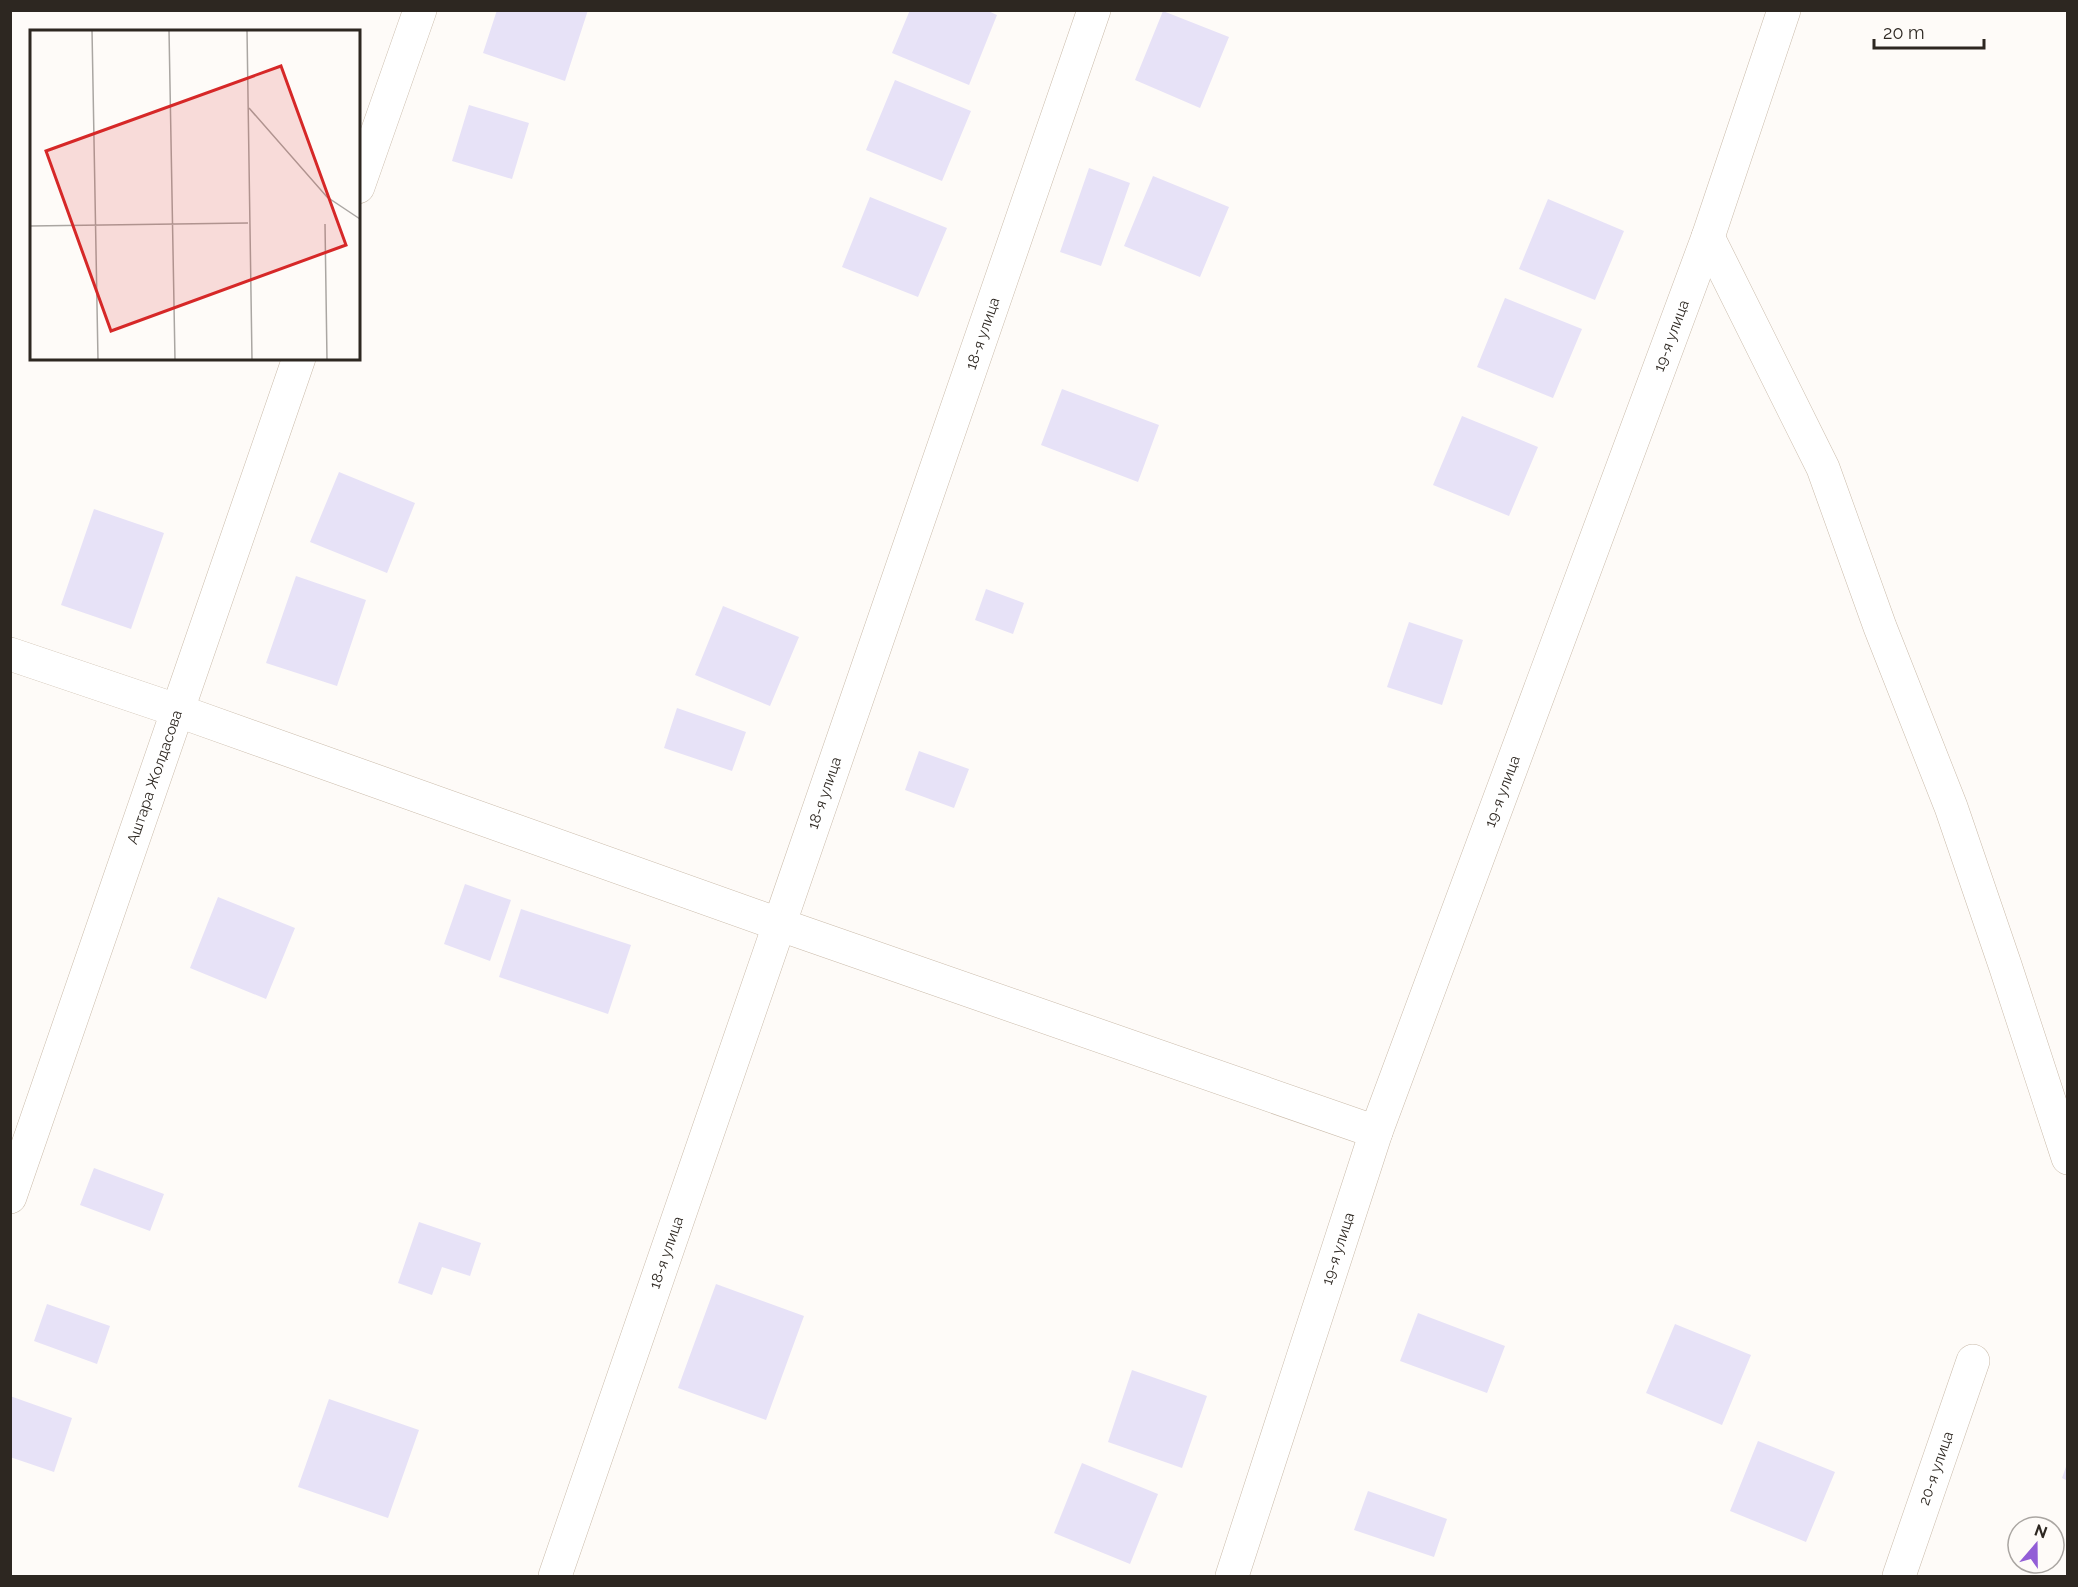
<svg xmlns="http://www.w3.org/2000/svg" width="2078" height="1587" viewBox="0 0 2078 1587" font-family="Raleway,sans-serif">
<rect width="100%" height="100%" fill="#fefbf8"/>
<path fill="#e7e2f7" d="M497,10H588L565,81L483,53Z
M910,10H986L997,15L969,85L892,53Z
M1163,11L1229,37L1200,108L1135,80Z
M895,80L971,111L942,181L866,150Z
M469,105L529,123L512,179L452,161Z
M1089,168L1130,183L1101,266L1060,252Z
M1153,176L1229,207L1200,277L1124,246Z
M870,197L947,228L918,297L842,267Z
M1548,199L1624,231L1595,300L1519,269Z
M1505,298L1582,329L1553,398L1477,367Z
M1062,389L1159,425L1138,482L1041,445Z
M1462,416L1538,447L1509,516L1433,485Z
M339,472L415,503L387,573L310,542Z
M94,509L164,533L131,629L61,605Z
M296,576L366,600L337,686L266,663Z
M986,589L1024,603L1013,634L975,620Z
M723,606L799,637L770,706L695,675Z
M1409,622L1463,640L1442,705L1387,687Z
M677,708L746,732L732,771L664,748Z
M919,751L969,769L954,808L905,790Z
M465,884L511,900L490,961L444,944Z
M218,897L295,928L266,999L190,968Z
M521,909L631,945L608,1014L499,977Z
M94,1168L164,1194L150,1231L80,1205Z
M419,1222L481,1243L470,1276L442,1267L432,1295L398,1283Z
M716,1284L804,1316L766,1420L678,1388Z
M47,1304L110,1326L97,1364L34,1341Z
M1418,1313L1505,1346L1487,1393L1400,1361Z
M1675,1324L1751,1355L1722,1425L1646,1393Z
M1132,1370L1207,1396L1182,1468L1108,1442Z
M10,1396L72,1418L54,1472L10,1457Z
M329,1399L419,1430L388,1518L298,1487Z
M1758,1441L1835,1472L1806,1542L1730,1511Z
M1082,1463L1158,1494L1130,1564L1054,1533Z
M2067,1464H2068V1481L2062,1478Z
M1368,1491L1447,1519L1434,1557L1354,1530Z"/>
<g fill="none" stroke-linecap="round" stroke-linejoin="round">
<defs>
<g id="street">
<path d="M358,187L420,10"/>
<path d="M1708,237L1823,468L1880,627L1951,807L2005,965L2068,1158"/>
<path d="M10,654L176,710L778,924L1376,1132"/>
<path id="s1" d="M10,1197L299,358"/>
<path id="s2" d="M555,1576L1094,10"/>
<path id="s3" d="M1232,1576L1376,1132L1708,237L1784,10"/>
<path id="s4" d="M1899,1576L1973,1361"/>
</g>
</defs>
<use href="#street" stroke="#cabbaa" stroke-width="34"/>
<use href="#street" stroke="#fff" stroke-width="33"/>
</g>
<g text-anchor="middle" stroke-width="5" stroke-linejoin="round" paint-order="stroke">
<g font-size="15" fill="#2d2721" stroke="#fefbf8">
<text dy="5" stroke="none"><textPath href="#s2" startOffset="1314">18-я улица</textPath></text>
<text dy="5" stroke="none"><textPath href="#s3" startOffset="1316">19-я улица</textPath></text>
<text dy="5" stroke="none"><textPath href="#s1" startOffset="444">Аштара Жолдасова</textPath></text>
<text dy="5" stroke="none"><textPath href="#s3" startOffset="830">19-я улица</textPath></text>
<text dy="5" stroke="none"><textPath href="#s2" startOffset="828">18-я улица</textPath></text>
<text dy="5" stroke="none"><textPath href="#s3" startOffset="344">19-я улица</textPath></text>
<text dy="5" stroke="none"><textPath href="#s2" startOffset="342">18-я улица</textPath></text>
<text dy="5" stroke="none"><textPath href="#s4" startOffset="114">20-я улица</textPath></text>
</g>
</g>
<g transform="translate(30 30)">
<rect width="330" height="330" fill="#fefbf8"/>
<path fill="none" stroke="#aaa6a2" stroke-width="1.5" d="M62,0L68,330M139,0L145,330M217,0L222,330M219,78L297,167L330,189M295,194L297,330M0,196L218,193"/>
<path fill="#d62828" fill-opacity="0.15" stroke="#d62828" stroke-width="3" d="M251,36L316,215L81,301L16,121Z"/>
<rect width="330" height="330" fill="none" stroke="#2d2721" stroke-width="3"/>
</g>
<rect width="2078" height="1587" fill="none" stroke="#2d2721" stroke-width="24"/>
<g transform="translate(2036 1545) rotate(20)"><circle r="28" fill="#fefbf8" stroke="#aaa6a2" stroke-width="1.5"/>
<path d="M0-4.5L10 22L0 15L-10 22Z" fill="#925ed6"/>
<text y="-9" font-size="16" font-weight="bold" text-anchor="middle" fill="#2d2721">N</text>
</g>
<path d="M1874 39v9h110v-9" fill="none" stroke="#2d2721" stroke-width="3"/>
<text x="1883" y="39" font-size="18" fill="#2d2721" stroke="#fefbf8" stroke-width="4.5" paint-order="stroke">20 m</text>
</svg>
